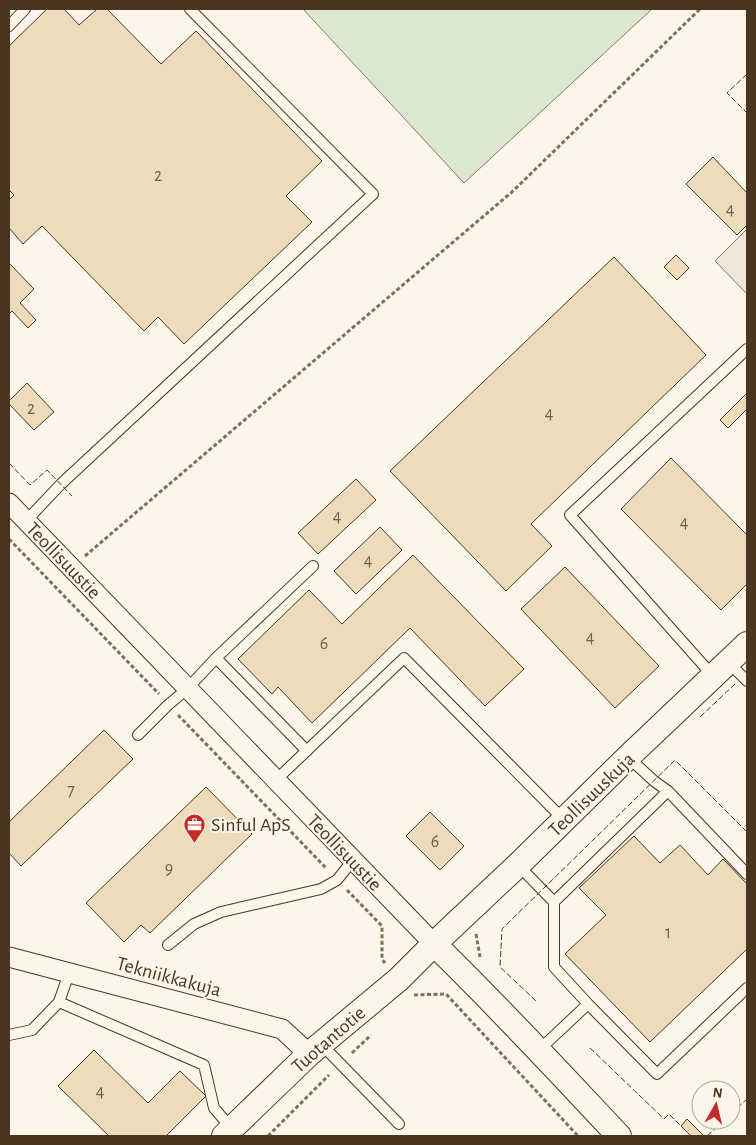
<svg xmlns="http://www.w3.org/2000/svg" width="756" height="1145" viewBox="0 0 756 1145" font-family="'Alegreya Sans',sans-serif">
<rect width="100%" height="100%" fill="#fbf6e9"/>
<path fill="#dce7d0" stroke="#887966" d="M303,9H652L464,183Z"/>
<path fill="#ede7d9" stroke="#887966" d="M747,229V294L715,261Z"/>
<path fill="#ecdcbc" stroke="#4a3520" d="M47,9H64L79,25L97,9H107L161,64L196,31L322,161L286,196L312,222L184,344L158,317L144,331L42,226L23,244L9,228V200L14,195L9,190V46Z
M713,157L747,193V225L737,235L686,184Z
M676,255L689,268L677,280L664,267Z
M614,257L706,355L531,524L552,546L506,591L390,471Z
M9,263L34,289L20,303L36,320L28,328L12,311L9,314Z
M27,383L54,412L34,430L9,404V401Z
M747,393V409L728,428L720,420Z
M671,458L747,535V584L721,610L621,509Z
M356,479L376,500L318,554L298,533Z
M380,527L402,550L356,594L334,571Z
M413,555L524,669L485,706L410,628L312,723L278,687L272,694L238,659L309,590L342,624Z
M565,567L659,666L615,708L521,609Z
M104,730L133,759L21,866L9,853V822Z
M206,787L252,834L150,933L141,925L124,942L86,903Z
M430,812L464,846L440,870L406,836Z
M634,836L660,863L680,845L708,875L723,859L747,884V949L650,1042L565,954L606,915L579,888Z
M94,1050L148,1103L180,1071L206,1096L166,1136H109L58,1086Z
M687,1119L704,1136H691L681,1126Z"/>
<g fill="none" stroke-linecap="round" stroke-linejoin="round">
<defs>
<path id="service" d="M9,26L25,9
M26,521L61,484L373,194L190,9
M216,658L307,751
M728,662L747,681
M713,676L570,515L747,349
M138,735L168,705L187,689L216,658L313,566
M628,757L654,781L668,791L747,874
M276,780L404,658L564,820
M518,865L554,902L668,791
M168,945L194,924L221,912L321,889L337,880L353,860
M69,973L59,1002L204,1065L214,1108L232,1129
M588,1004L657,1074L747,988
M9,1035L32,1030L59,1002
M321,1044L399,1124
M539,1050L588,1004L554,967V902"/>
<path id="minor" d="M9,503L434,944
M9,957L282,1029L309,1054"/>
<path id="tertiary" d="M434,944C498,1006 558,1071 619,1136
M224,1136L309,1054L399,979L434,944L518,865L628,757L747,644"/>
</defs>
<use href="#service" stroke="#4a3520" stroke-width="12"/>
<use href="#minor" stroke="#4a3520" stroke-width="21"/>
<use href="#tertiary" stroke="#4a3520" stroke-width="26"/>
<path stroke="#7f6f5c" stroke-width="3" stroke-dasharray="4 2.5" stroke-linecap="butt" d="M9,539L159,694
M85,556L513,191L700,9
M178,715L327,869
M347,890L382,926V959L385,963
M476,934L480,957
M414,995L446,994L578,1136
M352,1053L371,1035
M268,1136L329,1075"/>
<use href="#service" stroke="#fbf6e9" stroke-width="10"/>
<use href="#minor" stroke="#fbf6e9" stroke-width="19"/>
<use href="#tertiary" stroke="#fbf6e9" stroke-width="24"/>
<path stroke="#4a3520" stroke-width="1" stroke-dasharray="6 2.5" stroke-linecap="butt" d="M747,74L727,93L747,113
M9,463L30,485L47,470L72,496
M700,717L735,684
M536,1001L500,967L502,929L675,760L747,832
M590,1048L664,1119L669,1114L681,1126
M731,1114L747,1099
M707,1136L725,1120"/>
</g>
<defs>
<symbol id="office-pin" viewBox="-11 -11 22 30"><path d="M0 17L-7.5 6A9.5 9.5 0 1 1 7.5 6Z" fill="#c62828" stroke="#fbf6e9"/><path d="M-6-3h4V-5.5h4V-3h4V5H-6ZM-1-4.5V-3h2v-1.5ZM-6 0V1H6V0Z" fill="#fff"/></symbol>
</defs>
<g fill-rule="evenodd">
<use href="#office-pin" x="182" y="812" width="25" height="34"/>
</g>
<g text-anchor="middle" stroke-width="4" stroke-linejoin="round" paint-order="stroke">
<g font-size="18" fill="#725f47">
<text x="158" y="181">2</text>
<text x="730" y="215">4</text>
<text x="31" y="414">2</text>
<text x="549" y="419">4</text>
<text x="337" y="522">4</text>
<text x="684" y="528">4</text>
<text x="368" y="566">4</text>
<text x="590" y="643">4</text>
<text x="324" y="649">6</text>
<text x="71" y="796">7</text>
<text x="435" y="847">6</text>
<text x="169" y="874">9</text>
<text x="668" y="938">1</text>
<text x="100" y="1097">4</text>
</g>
<g font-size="20" fill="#4a3520" stroke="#fbf6e9">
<text transform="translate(64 560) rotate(46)" y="7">Teollisuustie</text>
<text transform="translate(591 794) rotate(-44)" y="7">Teollisuuskuja</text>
<text transform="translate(345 852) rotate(46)" y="7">Teollisuustie</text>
<text transform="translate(169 976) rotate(15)" y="7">Tekniikkakuja</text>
<text transform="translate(328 1039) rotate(-41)" y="7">Tuotantotie</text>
</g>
<g font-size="20" fill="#4a3520" stroke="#fbf6e9" text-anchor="start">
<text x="211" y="831">Sinful ApS</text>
</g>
</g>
<rect width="756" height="1145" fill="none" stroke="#4a3520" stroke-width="20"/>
<g transform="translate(716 1105) rotate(8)"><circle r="24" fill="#fbf6e9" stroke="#b4a999"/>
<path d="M0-4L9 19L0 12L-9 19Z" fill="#c62828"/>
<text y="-8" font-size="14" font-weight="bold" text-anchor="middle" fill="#4a3520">N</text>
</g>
</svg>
